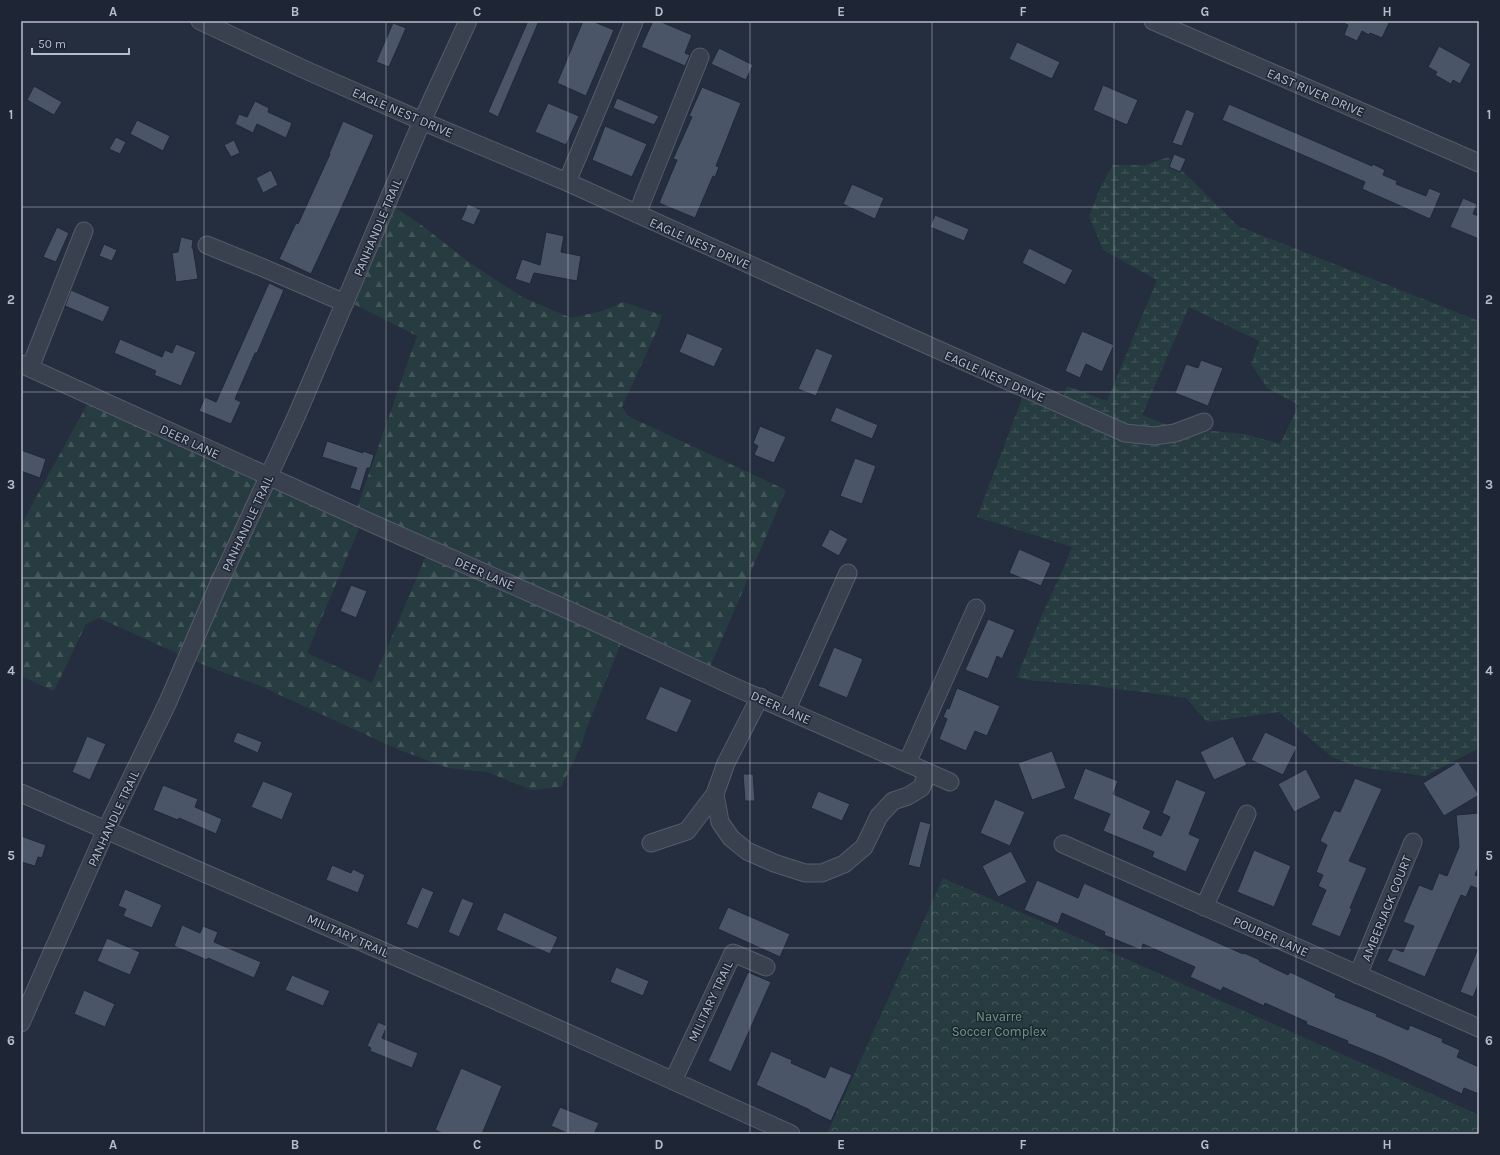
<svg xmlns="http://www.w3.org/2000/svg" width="1500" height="1155" viewBox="0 0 1500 1155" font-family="Karla,sans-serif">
<defs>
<pattern id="forest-firs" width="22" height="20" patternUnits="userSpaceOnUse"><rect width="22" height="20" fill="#273c40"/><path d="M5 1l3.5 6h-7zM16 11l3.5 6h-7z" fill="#44565a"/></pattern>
<pattern id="wetland-marsh" width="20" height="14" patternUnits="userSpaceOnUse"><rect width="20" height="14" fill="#273c40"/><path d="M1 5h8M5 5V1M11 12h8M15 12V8" fill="none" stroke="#44565a"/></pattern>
<pattern id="park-crowns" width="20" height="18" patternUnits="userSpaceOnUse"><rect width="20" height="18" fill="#273c40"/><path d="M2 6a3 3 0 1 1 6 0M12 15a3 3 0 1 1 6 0" fill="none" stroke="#44565a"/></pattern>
</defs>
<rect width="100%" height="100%" fill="#252e3f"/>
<path fill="url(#forest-firs)" d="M393,206L420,224L470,263L522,297L571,318L602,311L623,302L662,315L658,328L622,407L628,416L786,490L710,667L357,508L417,336L352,303Z
M88,403L260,481L181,655L99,618L86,624L54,691L21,676V525Z
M271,486L360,526L307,653L372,683L426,556L621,643L585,732L582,744L561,787L532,790L487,772L448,768L397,749L258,685L209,667L193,660Z"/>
<path fill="url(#wetland-marsh)" d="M1168,157L1238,226L1479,321V748L1425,776L1359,767L1332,757L1279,712L1207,722L1186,698L1089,685L1028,680L1017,677L1041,617L1065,565L1072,547L977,517L1023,396L1124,441L1204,430L1244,434L1280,444L1299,405L1267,388L1251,364L1259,341L1189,307L1142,415L1170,426L1154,428L1127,426L1063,397L1067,386L1107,401L1157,280L1103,250L1089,216L1101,186L1113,165H1146Z"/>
<path fill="url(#park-crowns)" d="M943,878L1479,1115V1134H827Z"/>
<path fill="#4b5568" stroke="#202837" d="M528,21H539L498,117L488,112Z
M583,21H592L614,30L586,96L557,83Z
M653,21H659L692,35L685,53L690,55L685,66L641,47Z
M1339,21H1390L1382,38L1370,33L1369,35L1362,31L1357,41L1344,35L1348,25Z
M393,23L406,28L389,67L376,62Z
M1017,42L1060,62L1052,79L1009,59Z
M1439,46L1471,64L1460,84L1453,80L1451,84L1435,75L1437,72L1428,67Z
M719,48L753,65L746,80L711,64Z
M1103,85L1138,100L1127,125L1093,110Z
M34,86L62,102L54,115L27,100Z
M702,87L741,103L716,166L719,167L715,177L713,176L695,218L659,203L677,160L673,159L692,117L689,116Z
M617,98L659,116L654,125L613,108Z
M255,101L269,108L268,112L292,123L286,138L257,124L253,133L235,124L239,114L247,117Z
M548,103L579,116L566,145L535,132Z
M1229,104L1372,166L1373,164L1385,170L1383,175L1397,181L1396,184L1426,196L1429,188L1441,193L1430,219L1362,189L1365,182L1222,120Z
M1186,109L1195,113L1182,146L1172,143Z
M137,120L170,136L163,151L130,134Z
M343,121L374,135L336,220L311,274L279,259L296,223L298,224L330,154H329Z
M605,126L647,144L632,177L592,160Z
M116,137L126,142L120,154L109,149Z
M234,140L240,153L231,157L224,145Z
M1174,154L1186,159L1180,172L1169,167Z
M271,170L278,185L263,193L256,178Z
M852,184L884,198L875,219L843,204Z
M1463,198L1477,204L1473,214L1479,216V239L1450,227Z
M468,204L481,210L474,225L461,220Z
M935,215L969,229L964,241L930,227Z
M57,227L69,233L56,262L43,257Z
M546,232L564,236L561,252L581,256L577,281L534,273L530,284L515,279L522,259L540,265Z
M181,237L193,240L192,248H193L198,279L176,282L172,253L178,252Z
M104,244L117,250L112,261L99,256Z
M1029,248L1073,270L1065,285L1022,263Z
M269,283L284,290L257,353H255L235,399L241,402L231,424L199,411L205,397L216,402Z
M71,290L110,307L103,322L65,306Z
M1082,331L1114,345L1102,372L1086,364L1080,378L1065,371Z
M687,333L723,348L714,367L679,352Z
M120,339L162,357L165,350L172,353L176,344L196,352L181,386L154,375L156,371L114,353Z
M816,348L833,355L816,396L798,389Z
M1201,360L1223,368L1208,406L1175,393L1186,364L1198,368Z
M836,407L878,425L872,439L830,421Z
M760,426L786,437L774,463L754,455L758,446L753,443Z
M327,441L363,453V451L374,455L370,468H367L360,491L350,488L357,468L322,457Z
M21,450L46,459L40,478L21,471Z
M855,458L876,466L862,504L840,496Z
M830,529L848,539L839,556L821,546Z
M1019,549L1051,563L1041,586L1009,573Z
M351,585L367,591L356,618L340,611Z
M988,619L1015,630L1002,659L997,656L988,679L965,670Z
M834,647L863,659L847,698L818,686Z
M660,686L692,700L677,733L645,719Z
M957,688L1000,706L987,736L975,731L966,751L939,739L947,719L943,717L947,708L949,709Z
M237,732L262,742L258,753L233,742Z
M1265,732L1297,747L1283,775L1251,760Z
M87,736L106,744L90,780L72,772Z
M1233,736L1247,765L1214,780L1200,752Z
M1052,751L1066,788L1032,800L1018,763Z
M1458,762L1479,795L1444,816L1423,783Z
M1085,768L1118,781L1113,794L1151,811L1143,828L1161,836L1170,817L1162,813L1176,779L1206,792L1189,834L1200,839L1186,872L1152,857L1154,852L1103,831L1110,814L1073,799Z
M1306,769L1321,798L1294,812L1278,784Z
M743,774H753L755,801H745Z
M1355,778L1382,789L1349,861L1367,868L1350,908L1352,909L1340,937L1311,925L1326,890L1318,886L1323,875L1316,872L1327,845L1320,841L1334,810L1340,812Z
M263,781L293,793L282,820L251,807Z
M163,785L198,799L195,807L222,819L216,834L179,818L178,820L153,810Z
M818,791L850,804L842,821L811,808Z
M995,799L1025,812L1010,846L980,833Z
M1479,813V866L1475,875L1479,877V889L1471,886L1466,897L1461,895L1425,977L1387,961L1393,948L1403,952L1414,926L1403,922L1419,885L1432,890L1439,873L1447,876L1459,847L1456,815Z
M920,821L931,824L920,868L908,865Z
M21,836L46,845L42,858L38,857L35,866L21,862Z
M1254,850L1291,866L1274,907L1237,892Z
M1011,851L1027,882L998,897L982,866Z
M332,865L351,873L353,869L365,875L358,893L326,880Z
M1037,880L1078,898L1084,883L1243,954L1244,953L1260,960L1259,961L1288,975L1290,972L1336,994L1335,997L1377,1014L1376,1016L1408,1030L1410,1025L1443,1039L1442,1042L1460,1050L1457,1057L1479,1067V1094L1464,1088L1462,1094L1384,1058L1347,1043L1348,1041L1306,1024L1307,1022L1265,1003L1264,1006L1223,987L1221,991L1190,977L1195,967L1143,944L1141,950L1104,935L1105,932L1062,913L1058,924L1024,910Z
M422,887L434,892L418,929L406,924Z
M125,889L162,905L152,928L123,916L126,909L118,906Z
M462,898L474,903L459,937L448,932Z
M728,907L790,934L780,957L718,929Z
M504,912L558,937L550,954L496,930Z
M182,925L200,933L203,926L218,932L214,942L261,962L254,978L208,958L207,960L174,946Z
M107,938L140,952L130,975L97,961Z
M1479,946V983L1473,997L1460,992Z
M616,967L649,981L643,996L610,982Z
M748,972L771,982L731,1072L708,1061Z
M292,975L330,991L323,1006L285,990Z
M84,990L115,1004L105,1027L74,1014Z
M378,1022L387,1026L382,1038L418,1053L412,1068L370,1051L371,1048L367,1046Z
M771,1051L792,1060L791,1063L825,1078L830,1066L852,1075L831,1121L810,1111V1110L756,1085Z
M461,1068L502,1086L482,1134H444L435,1130Z
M560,1107L599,1123L594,1134H569L551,1126Z"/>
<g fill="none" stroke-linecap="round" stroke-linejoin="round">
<defs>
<path id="minor" d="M200,21L310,72L422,121L567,182L914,339L1125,433L1154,436L1175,433L1204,422
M1153,21L1479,163
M567,182L634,22
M637,214L700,57
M207,245L266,269L345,303
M21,364L378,526L562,607L737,688L950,782
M30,368L84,231
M760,697L726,763L715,794L720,822L731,838L747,851L774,863L805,873H822L844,864L864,847L879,816L893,801L908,796L921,788L928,773
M787,709L848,573
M907,763L976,608
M21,793L481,994L791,1134
M651,843L687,831L715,794
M1063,844L1479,1028
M1204,907L1247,814
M1358,975L1413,842
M21,1023L106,830L167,704L216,590L296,417L422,121L468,21
M673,1081L733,953L766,967"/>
</defs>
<use href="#minor" stroke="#545c6a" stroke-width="19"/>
<use href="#minor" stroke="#39414f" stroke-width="17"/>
</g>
<path fill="none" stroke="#b6bcca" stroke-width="1" stroke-opacity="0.55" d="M204,21V1134M386,21V1134M568,21V1134M750,21V1134M932,21V1134M1114,21V1134M1296,21V1134M21,207H1479M21,392H1479M21,578H1479M21,763H1479M21,948H1479"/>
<g text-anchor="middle" stroke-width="3" stroke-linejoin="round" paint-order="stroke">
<g font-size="13" fill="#b6bcca" stroke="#1e2635">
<text transform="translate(1316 92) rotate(23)" y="5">EAST RIVER DRIVE</text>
<text transform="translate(403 112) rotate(23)" y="5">EAGLE NEST DRIVE</text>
<text transform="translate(377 227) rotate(-67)" y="5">PANHANDLE TRAIL</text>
<text transform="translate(700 243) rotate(24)" y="5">EAGLE NEST DRIVE</text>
<text transform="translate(995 376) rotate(24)" y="5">EAGLE NEST DRIVE</text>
<text transform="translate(190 441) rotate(25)" y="5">DEER LANE</text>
<text transform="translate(247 523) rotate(-65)" y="5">PANHANDLE TRAIL</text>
<text transform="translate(485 573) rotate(24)" y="5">DEER LANE</text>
<text transform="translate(781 707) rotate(24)" y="5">DEER LANE</text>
<text transform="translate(113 818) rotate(-65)" y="5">PANHANDLE TRAIL</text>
<text transform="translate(1386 908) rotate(-68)" y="5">AMBERJACK COURT</text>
<text transform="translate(348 935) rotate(24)" y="5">MILITARY TRAIL</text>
<text transform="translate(1271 936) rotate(24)" y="5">POUDER LANE</text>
<text transform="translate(710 1001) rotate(-65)" y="5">MILITARY TRAIL</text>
</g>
<g font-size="13" fill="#6d9b7b" stroke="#1e2635">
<text x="999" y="1021">Navarre<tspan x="999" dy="15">Soccer Complex</tspan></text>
</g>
</g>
<rect width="1500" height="1155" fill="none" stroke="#1e2635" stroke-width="44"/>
<path d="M32 48v6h97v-6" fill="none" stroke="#b6bcca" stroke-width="2"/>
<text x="38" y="48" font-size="12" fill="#b6bcca" stroke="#1e2635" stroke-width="3" paint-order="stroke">50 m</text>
<rect x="22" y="22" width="1456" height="1111" fill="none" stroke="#b6bcca" stroke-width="1.5"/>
<g font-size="13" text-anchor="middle" font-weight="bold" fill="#b6bcca">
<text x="113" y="16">A</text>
<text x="295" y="16">B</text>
<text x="477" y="16">C</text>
<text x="659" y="16">D</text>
<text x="841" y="16">E</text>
<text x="1023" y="16">F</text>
<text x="1205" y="16">G</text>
<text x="1387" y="16">H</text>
<text x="11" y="119">1</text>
<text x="1489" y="119">1</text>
<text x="11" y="304">2</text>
<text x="1489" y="304">2</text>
<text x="11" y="489">3</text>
<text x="1489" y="489">3</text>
<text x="11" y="675">4</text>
<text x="1489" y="675">4</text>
<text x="11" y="860">5</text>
<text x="1489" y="860">5</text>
<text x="11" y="1045">6</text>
<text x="1489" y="1045">6</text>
<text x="113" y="1149">A</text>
<text x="295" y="1149">B</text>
<text x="477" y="1149">C</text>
<text x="659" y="1149">D</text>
<text x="841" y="1149">E</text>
<text x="1023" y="1149">F</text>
<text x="1205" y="1149">G</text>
<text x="1387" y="1149">H</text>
</g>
</svg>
